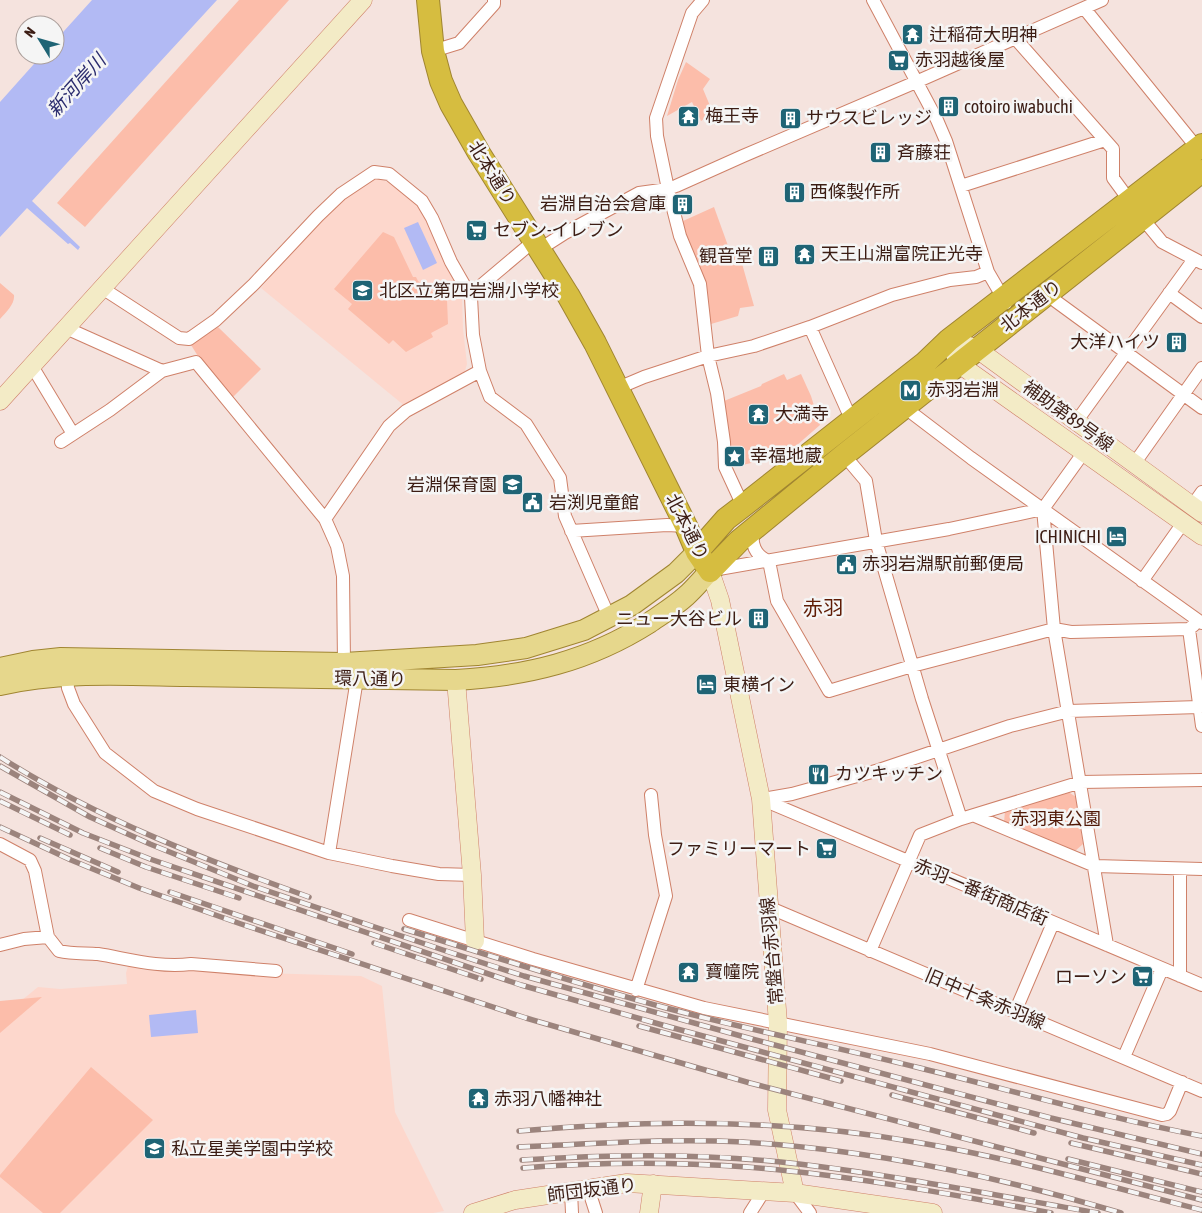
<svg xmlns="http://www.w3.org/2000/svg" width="1202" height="1213" viewBox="0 0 1202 1213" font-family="'Asap Condensed','Noto Sans JP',sans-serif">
<rect width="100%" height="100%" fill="#f5e3de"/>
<path fill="#fdd7cc" d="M375,177L399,187L418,204L432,224L446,266L462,295L463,329L467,364L463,377L406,407L261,288L310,231L348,196Z
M128,966L144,970L180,972L190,971L361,976L382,986L395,1112L444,1211L433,1213H0V1018L38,987L60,989L127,984L126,973Z"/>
<path fill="#fcbdaa" d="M239,0H289L85,227L57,203Z
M686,62L710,79L703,89L713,113L701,121L692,102L667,116L678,80Z
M714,207L731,254L739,253L754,306L740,308L738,316L711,324L703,283L684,230L683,221Z
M383,232L394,237L413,277H416L418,281L443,300H447L448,324L431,333L433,337L406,352L393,340L389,344L348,309L352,304L334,289Z
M0,283L14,295C15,304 6,312 0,319Z
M218,327L261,369L231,399L201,361L191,345Z
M784,374L787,380L801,374L811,396L820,425L789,452L781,456L734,467L730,457L724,401L761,386L762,384Z
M1067,791L1076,797L1083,844L1074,852L1004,823L1005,810Z
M42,997L0,1033V1001Z
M91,1067L153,1120L60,1213H43L0,1177V1175Z"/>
<path fill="#b2baf4" d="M92,0H217L32,201L80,247L78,250L70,243L68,244L27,208L0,237V102L42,55H55V41Z
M418,222L437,263L423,270L404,228Z
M196,1010L198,1033L151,1037L149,1015Z"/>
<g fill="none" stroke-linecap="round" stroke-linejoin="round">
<defs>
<path id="street" d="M703,0L692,13L656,118L657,136L668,189L680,236L700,284L708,356L717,393L724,442L725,467L743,506
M873,0L937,120L946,141L988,272L1006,303
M1084,8L1198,149
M1015,38L1113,149V178L1143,219L1162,242L1202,263
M433,51L459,43L494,4V0
M961,186L1105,140
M540,249L565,233L639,193L668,189L676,186L743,156L916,82L1102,0
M102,288L179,338L189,339L216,320L254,284L318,216L341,194L374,172L389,174L422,201L432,218L451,262L471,297L473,335L480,371L490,397L526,424L560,478L565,516L609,617
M1169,293L1202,317
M1046,294L1202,408
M471,297L478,288L535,240
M66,328L162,371
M32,366L73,434
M618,388L644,377L708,356L754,346L810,327
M904,407L971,458L1202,623
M853,419L847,410L810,327L892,295L950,280L976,277L988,272
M1076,422L1194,259
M61,442L110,410L162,371L196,362L325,519L337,546L343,576L344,663
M1084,452L1043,509L1054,629L1107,945
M844,455L866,481L876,541L922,699L961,819
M1134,464L1202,368
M1192,506L1202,492
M325,519L389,426L406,411L480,371
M754,529C750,543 755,556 769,561L777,601L829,691L912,666L1054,629L1071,632L1189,629
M571,531L667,525L686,526
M713,570L949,529L1043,509
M1142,581L1183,523
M1194,625L1189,629L1202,726
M67,676L68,688L74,704L105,753L154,791L197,809L329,853L392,866L439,874L472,875
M761,799L1202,985
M762,799L792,794L879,770L1010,726L1069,711L1199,707
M975,816L1095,866L1202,869
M0,844L30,860L35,871L48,937L59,951C72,954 85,953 98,954C129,959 159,968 191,964L276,971
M329,853L357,679
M768,907L1202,1091
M409,920L533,959L704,1008L930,1054L1162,1115L1167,1114L1170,1111L1182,1082
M0,945L24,939L48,937
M870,951L920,835L961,819L1081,782L1202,780
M1180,976V869
M636,990L666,896L655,835L651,795
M1015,1012L1053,923
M1124,1057L1162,969
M588,1188L596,1213
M571,1191L572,1213
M795,1193L810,1213
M750,1213L764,1191"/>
<path id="secondary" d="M949,340L959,364L1202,536
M966,345L977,349L1202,513
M0,401L363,0
M710,571L720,600L761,799L778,1023L777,1110L795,1193
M456,680L472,875L475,941
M473,1213L515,1200L627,1183L795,1193L933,1213
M649,1213L653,1184"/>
<path id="primary" d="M0,668L33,661L61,658L344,663L477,655L526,648L584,630L632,605L676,573L697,552
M0,685C60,671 124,675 186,676C276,677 366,679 456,680C527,676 589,661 649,623C662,614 675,606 686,596C695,588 702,579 710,571"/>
<path id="highway" d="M428,0L433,51L441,81L451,104L479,153L568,295L595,343L686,526L697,552L710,571
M697,552L726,519L743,506L925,363L949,340L1202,145
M710,571L739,541L844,455L1202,171"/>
</defs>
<use href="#street" stroke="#cf8169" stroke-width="14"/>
<use href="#secondary" stroke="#cf8169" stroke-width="19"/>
<use href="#primary" stroke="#a08531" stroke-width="22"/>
<use href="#highway" stroke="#a08531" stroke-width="24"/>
<use href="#street" stroke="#fff" stroke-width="12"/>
<use href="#secondary" stroke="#f3ebc6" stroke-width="18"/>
<use href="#primary" stroke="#e6d78c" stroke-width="20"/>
<use href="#highway" stroke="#d6bd40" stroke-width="22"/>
<defs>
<path id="rail" d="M0,757C96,818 203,859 309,897
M0,766L90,817L150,844L253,886L446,951L524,976L752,1039L1051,1118L1202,1154
M0,792L83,833L150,859L521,985L666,1026L1083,1138L1202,1165
M0,801L70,835
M0,827L71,860L139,888L241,924L526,1018L750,1083L1202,1200
M40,838L118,872
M100,848L146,867L239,898
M170,892L352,954
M404,929C492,956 580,985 670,1009C753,1031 837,1047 920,1068C1014,1091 1107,1118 1202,1136
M374,943L481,979
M639,1026L841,1081
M892,1095L1034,1133
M519,1131C651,1119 785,1119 915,1142C1012,1158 1107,1186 1202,1210
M1071,1143L1202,1174
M519,1147C594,1144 668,1138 743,1142C872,1150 997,1176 1121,1213
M1068,1159L1202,1192
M522,1160C615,1154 707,1153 799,1164C900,1176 999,1196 1098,1213
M523,1168C598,1162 673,1162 747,1167C849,1175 951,1194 1051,1213"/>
</defs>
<use href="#rail" stroke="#9c847d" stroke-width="5.5"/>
<use href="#rail" stroke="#f5f5f5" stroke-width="4" stroke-dasharray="11" stroke-linecap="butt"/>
</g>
<defs>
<symbol id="temple-square" viewBox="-11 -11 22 22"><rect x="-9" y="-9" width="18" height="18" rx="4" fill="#1f6475" stroke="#f5f5f5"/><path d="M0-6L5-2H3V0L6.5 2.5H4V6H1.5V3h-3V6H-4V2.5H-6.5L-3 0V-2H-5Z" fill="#fff"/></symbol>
<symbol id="supermarket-square" viewBox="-11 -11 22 22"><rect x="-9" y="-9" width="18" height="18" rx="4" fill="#1f6475" stroke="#f5f5f5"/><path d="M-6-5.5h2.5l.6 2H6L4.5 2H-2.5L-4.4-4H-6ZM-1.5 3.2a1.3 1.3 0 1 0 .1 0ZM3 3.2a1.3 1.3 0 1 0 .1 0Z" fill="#fff"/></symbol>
<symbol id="building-square" viewBox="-11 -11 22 22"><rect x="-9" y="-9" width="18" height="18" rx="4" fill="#1f6475" stroke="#f5f5f5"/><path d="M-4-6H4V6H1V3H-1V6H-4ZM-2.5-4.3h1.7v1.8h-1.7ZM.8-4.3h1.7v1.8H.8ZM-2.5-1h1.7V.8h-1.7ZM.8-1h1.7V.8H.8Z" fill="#fff"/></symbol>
<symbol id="school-square" viewBox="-11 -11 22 22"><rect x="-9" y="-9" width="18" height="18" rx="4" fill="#1f6475" stroke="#f5f5f5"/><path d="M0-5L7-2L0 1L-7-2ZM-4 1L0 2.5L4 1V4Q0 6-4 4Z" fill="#fff"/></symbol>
<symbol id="metro-square" viewBox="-11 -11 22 22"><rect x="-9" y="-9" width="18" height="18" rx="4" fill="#1f6475" stroke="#f5f5f5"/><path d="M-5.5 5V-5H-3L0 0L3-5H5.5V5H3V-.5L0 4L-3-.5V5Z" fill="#fff"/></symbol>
<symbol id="sight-square" viewBox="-11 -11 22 22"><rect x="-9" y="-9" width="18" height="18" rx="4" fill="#1f6475" stroke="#f5f5f5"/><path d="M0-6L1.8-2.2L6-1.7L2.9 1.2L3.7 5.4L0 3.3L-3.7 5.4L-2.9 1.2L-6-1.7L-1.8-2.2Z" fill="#fff"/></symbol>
<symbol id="civic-square" viewBox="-11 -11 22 22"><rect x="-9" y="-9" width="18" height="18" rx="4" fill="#1f6475" stroke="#f5f5f5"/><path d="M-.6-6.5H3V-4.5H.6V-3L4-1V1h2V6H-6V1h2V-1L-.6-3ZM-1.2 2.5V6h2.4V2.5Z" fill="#fff"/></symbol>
<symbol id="hotel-square" viewBox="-11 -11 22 22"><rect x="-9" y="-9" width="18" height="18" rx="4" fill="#1f6475" stroke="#f5f5f5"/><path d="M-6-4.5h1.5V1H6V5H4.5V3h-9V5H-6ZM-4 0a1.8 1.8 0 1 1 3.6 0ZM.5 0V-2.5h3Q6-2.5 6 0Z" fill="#fff"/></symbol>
<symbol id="restaurant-square" viewBox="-11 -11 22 22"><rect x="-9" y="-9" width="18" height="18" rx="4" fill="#1f6475" stroke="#f5f5f5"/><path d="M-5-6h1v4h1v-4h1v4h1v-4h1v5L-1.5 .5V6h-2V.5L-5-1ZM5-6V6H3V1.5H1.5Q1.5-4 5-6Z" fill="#fff"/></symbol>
</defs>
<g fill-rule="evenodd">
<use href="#temple-square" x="900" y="22" width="25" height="25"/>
<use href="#supermarket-square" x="886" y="48" width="25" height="25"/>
<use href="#building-square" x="936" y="94" width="25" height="25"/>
<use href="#temple-square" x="676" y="104" width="25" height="25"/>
<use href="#building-square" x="778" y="106" width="25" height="25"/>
<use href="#building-square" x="868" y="140" width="25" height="25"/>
<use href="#building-square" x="782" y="180" width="25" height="25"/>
<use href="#building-square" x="670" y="192" width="25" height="25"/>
<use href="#supermarket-square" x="464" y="218" width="25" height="25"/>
<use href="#temple-square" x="792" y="242" width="25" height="25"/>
<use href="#building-square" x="756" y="244" width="25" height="25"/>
<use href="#school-square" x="350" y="278" width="25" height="25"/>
<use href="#building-square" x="1164" y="330" width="25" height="25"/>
<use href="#metro-square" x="898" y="378" width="25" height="25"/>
<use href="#temple-square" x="746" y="402" width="25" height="25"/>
<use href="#sight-square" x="722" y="444" width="25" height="25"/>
<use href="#school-square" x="500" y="472" width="25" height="25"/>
<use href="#civic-square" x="520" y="490" width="25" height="25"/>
<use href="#hotel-square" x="1104" y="524" width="25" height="25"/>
<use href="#civic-square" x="834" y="552" width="25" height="25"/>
<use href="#building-square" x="746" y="606" width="25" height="25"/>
<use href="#hotel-square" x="694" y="672" width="25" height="25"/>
<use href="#restaurant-square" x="806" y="762" width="25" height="25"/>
<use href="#supermarket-square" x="814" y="836" width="25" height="25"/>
<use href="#temple-square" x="676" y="960" width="25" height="25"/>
<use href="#supermarket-square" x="1130" y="964" width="25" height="25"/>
<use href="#temple-square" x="466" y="1086" width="25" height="25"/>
<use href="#school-square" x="142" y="1136" width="25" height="25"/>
</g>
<g text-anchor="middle" stroke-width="5" stroke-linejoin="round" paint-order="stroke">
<g font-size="18" fill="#3c1d14" stroke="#f5f5f5" text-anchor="start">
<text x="929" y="41">辻稲荷大明神</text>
<text x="915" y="66">赤羽越後屋</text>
<text x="964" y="113">cotoiro iwabuchi</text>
<text x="705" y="122">梅王寺</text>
<text x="806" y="124">サウスビレッジ</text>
<text x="897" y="159">斉藤荘</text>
<text x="810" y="198">西條製作所</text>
<text x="666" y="210" text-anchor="end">岩淵自治会倉庫</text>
<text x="493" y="236">セブン-イレブン</text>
<text x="821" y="260">天王山淵富院正光寺</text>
<text x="753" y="262" text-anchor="end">観音堂</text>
<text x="379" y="297">北区立第四岩淵小学校</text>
<text x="1160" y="348" text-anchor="end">大洋ハイツ</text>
<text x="927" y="396">赤羽岩淵</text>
<text x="775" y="420">大満寺</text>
<text x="750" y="462">幸福地蔵</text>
<text x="497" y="491" text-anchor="end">岩淵保育園</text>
<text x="549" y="509">岩渕児童館</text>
<text x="1101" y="543" text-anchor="end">ICHINICHI</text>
<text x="862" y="570">赤羽岩淵駅前郵便局</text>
<text x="742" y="625" text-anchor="end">ニュー大谷ビル</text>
<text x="723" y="691">東横イン</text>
<text x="835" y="780">カツキッチン</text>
<text x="811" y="855" text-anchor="end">ファミリーマート</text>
<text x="705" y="978">寶幢院</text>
<text x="1127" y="983" text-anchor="end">ローソン</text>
<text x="494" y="1105">赤羽八幡神社</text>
<text x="171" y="1155">私立星美学園中学校</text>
</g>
<g font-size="18" fill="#3c1d14" stroke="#f5f5f5">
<text transform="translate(492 173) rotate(58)" y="6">北本通り</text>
<text transform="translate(1031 306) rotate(-38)" y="6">北本通り</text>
<text transform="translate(1068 416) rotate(36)" y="6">補助第89号線</text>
<text transform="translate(687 527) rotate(63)" y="6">北本通り</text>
<text transform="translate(370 679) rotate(1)" y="6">環八通り</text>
<text transform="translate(981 892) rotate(23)" y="6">赤羽一番街商店街</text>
<text transform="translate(772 951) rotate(-95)" y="6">常盤台赤羽線</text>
<text transform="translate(985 999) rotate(23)" y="6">旧 中十条赤羽線</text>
<text transform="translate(592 1190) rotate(-7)" y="6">師団坂通り</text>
</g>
<g font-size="18" fill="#501806" stroke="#f5f5f5">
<text x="1056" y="825">赤羽東公園</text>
</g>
<g font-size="19" font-style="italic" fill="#2c2d6f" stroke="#f5f5f5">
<text transform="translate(76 85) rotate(-48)" y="7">新河岸川</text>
</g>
<g font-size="20" fill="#5f1c05" stroke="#f5f5f5">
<text x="823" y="615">赤羽</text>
</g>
</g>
<g transform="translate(40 40) rotate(307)"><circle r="24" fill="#f5f5f5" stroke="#ab9f9b"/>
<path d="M0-4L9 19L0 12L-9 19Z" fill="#1f6475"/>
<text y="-8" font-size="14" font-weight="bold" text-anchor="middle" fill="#3c1d14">N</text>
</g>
</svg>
